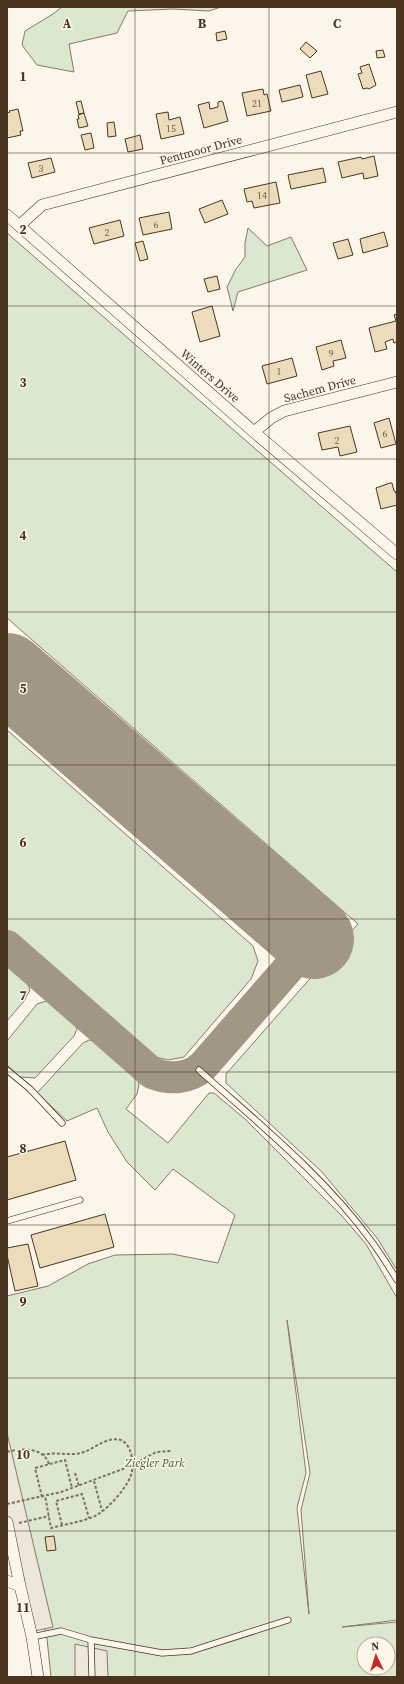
<svg xmlns="http://www.w3.org/2000/svg" width="404" height="1684" viewBox="0 0 404 1684" font-family="'Source Serif 4',serif">
<rect width="100%" height="100%" fill="#fbf6e9"/>
<path fill="#dce7d0" stroke="#887966" fill-rule="evenodd" d="M62,7H221L209,11L173,9L128,11L117,33L69,44L74,72L37,65L22,45L25,31L53,14Z
M248,228L267,246L291,237L307,270L238,292L233,311L227,287L236,269L245,257V243Z
M7,233L397,572V1270L377,1238L322,1172L226,1083V1074L358,924L7,618Z
M7,730L253,946L258,961L251,979L184,1057L168,1060L148,1055L7,932Z
M7,962L26,979L30,990L24,1001L7,1021Z
M46,1001C62,1005 70,1015 77,1029L74,1036L35,1078L20,1077L7,1065V1041L37,1004Z
M89,1040L101,1042L137,1074L139,1085L137,1094L126,1109L168,1143L209,1093H214L245,1119L342,1216L366,1244L397,1298V1620L342,1627L397,1622V1677H51L47,1639L7,1488V1296L48,1286L88,1264L115,1255L172,1254L218,1263L235,1215L173,1169L155,1190L127,1162L108,1132L97,1108L67,1121L37,1093L83,1043ZM287,1320L310,1473L301,1510L309,1614L297,1508L306,1473ZM364,1644H388V1668H364Z"/>
<path fill="#ede7d9" stroke="#887966" d="M7,1433L53,1627L35,1631L7,1514Z
M75,1644L107,1651L108,1677H75Z"/>
<g fill="none" stroke-linecap="round" stroke-linejoin="round">
<path stroke="#a29684" stroke-width="32" d="M7,946L152,1073C169,1080 189,1079 203,1066L314,939"/>
<path stroke="#a29684" stroke-width="80" d="M7,673L314,939"/>
</g>
<path fill="#ecdcbc" stroke="#4a3520" d="M225,31L227,39L217,41L216,33Z
M306,42L317,51L310,58L300,49Z
M383,50L385,57L377,58L376,51Z
M369,64L376,85L369,89L367,88L363,89L358,74L362,73L360,67Z
M321,71L328,94L312,98L306,75Z
M300,85L303,97L282,102L279,90Z
M263,89L264,95L267,94L271,111L247,116L242,93Z
M81,101L84,113L79,114L76,102Z
M221,101L223,102L228,121L204,128L198,105L209,102L210,109L218,107V102Z
M18,109L23,131H20L21,135L7,138V113L10,112L9,111Z
M168,112L169,120L180,117L184,134L161,139L156,114Z
M84,113L88,126L79,128L77,119H79L78,115Z
M114,122L116,136L108,137L107,123Z
M91,133L94,148L85,150L81,135Z
M140,135L143,149L128,152L125,139Z
M374,156L378,176L364,179L363,173L342,178L338,162L361,157L362,159Z
M51,158L55,172L32,178L28,163Z
M323,168L326,182L291,189L288,175Z
M276,182L280,203L254,208L252,201L247,202L244,189Z
M222,200L228,214L205,223L199,209Z
M169,212L172,229L143,235L139,218Z
M120,220L124,236L94,244L89,228Z
M384,232L388,246L363,253L360,239Z
M348,239L353,255L338,259L333,243Z
M143,241L148,259L140,261L135,243Z
M217,276L220,289L208,292L204,279Z
M212,306L220,336L200,342L192,312Z
M397,314V342L394,343L393,339L385,342L387,349L375,352L369,328L396,321L394,315Z
M341,340L346,358L333,361L334,366L322,370L316,347Z
M292,358L297,376L267,384L262,366Z
M389,418L396,444L381,448L374,423Z
M350,426L357,452L340,456L338,447L322,450L318,433Z
M390,483H392L394,491H395L397,496V505L381,509L376,488Z
M65,1141L76,1180L7,1200V1157Z
M105,1214L114,1247L40,1268L31,1235Z
M28,1244L38,1286L15,1291L7,1255V1248Z
M54,1536L56,1550L47,1551L45,1537Z"/>
<g fill="none" stroke-linecap="round" stroke-linejoin="round">
<defs>
<path id="lane" d="M7,1070L30,1089L62,1123
M199,1070C259,1124 324,1176 372,1242C381,1254 389,1267 397,1280
M7,1221L80,1200
M32,1637L61,1631L91,1640L92,1677
M91,1640L162,1653L191,1651L288,1620"/>
<path id="street" d="M7,215L254,432L397,554
M19,226L42,205L397,112
M254,432L271,418L284,411L397,382
M7,1522L20,1586L32,1637L38,1677
M7,1581L20,1586"/>
</defs>
<use href="#lane" stroke="#4a3520" stroke-width="7"/>
<use href="#street" stroke="#4a3520" stroke-width="12"/>
<path stroke="#7f6f5c" stroke-width="2" stroke-dasharray="3 2" stroke-linecap="butt" d="M7,1452C22,1448 43,1447 49,1464
M42,1455C56,1451 70,1457 84,1452C95,1448 108,1436 121,1440C128,1443 132,1453 132,1460C132,1465 133,1471 131,1475C127,1488 107,1510 95,1516C82,1522 66,1524 51,1528L45,1496
M75,1473L79,1486
M94,1481L102,1511
M42,1497L35,1468L65,1460L72,1488
M7,1504L61,1492L131,1466L156,1452L172,1451
M19,1523L49,1516
M62,1525L56,1501L82,1494L89,1518"/>
<use href="#lane" stroke="#fbf6e9" stroke-width="5.5"/>
<use href="#street" stroke="#fbf6e9" stroke-width="11"/>
</g>
<path fill="none" stroke="#4a3520" stroke-width="1" stroke-opacity="0.55" d="M135,7V1677M269,7V1677M7,153H397M7,306H397M7,459H397M7,612H397M7,765H397M7,919H397M7,1072H397M7,1225H397M7,1378H397M7,1531H397"/>
<g text-anchor="middle" stroke-width="3" stroke-linejoin="round" paint-order="stroke">
<g font-size="10" fill="#725f47">
<text x="257" y="107">21</text>
<text x="171" y="132">15</text>
<text x="41" y="172">3</text>
<text x="262" y="199">14</text>
<text x="156" y="228">6</text>
<text x="107" y="236">2</text>
<text x="331" y="357">9</text>
<text x="279" y="375">1</text>
<text x="385" y="437">6</text>
<text x="337" y="444">2</text>
</g>
<g font-size="12" fill="#4a3520" stroke="#fbf6e9">
<text transform="translate(201 150) rotate(-15)" y="4">Pentmoor Drive</text>
<text transform="translate(210 376) rotate(41)" y="4">Winters Drive</text>
<text transform="translate(320 389) rotate(-15)" y="4">Sachem Drive</text>
</g>
<g font-size="12" font-style="italic" fill="#436837" stroke="#fbf6e9">
<text x="155" y="1467">Ziegler Park</text>
</g>
</g>
<g font-size="13" text-anchor="middle" font-weight="bold" fill="#4a3520" stroke="#fbf6e9" stroke-width="3" stroke-linejoin="round" paint-order="stroke">
<text x="67" y="28">A</text>
<text x="202" y="28">B</text>
<text x="337" y="28">C</text>
<text x="23" y="81">1</text>
<text x="23" y="234">2</text>
<text x="23" y="387">3</text>
<text x="23" y="540">4</text>
<text x="23" y="693">5</text>
<text x="23" y="847">6</text>
<text x="23" y="1000">7</text>
<text x="23" y="1153">8</text>
<text x="23" y="1306">9</text>
<text x="23" y="1459">10</text>
<text x="23" y="1612">11</text>
</g>
<rect width="404" height="1684" fill="none" stroke="#4a3520" stroke-width="16"/>
<g transform="translate(376 1656) rotate(356)"><circle r="19" fill="#fbf6e9" stroke="#b4a999"/>
<path d="M0-3L7 15L0 10L-7 15Z" fill="#c62828"/>
<text y="-6" font-size="11" font-weight="bold" text-anchor="middle" fill="#4a3520">N</text>
</g>
</svg>
